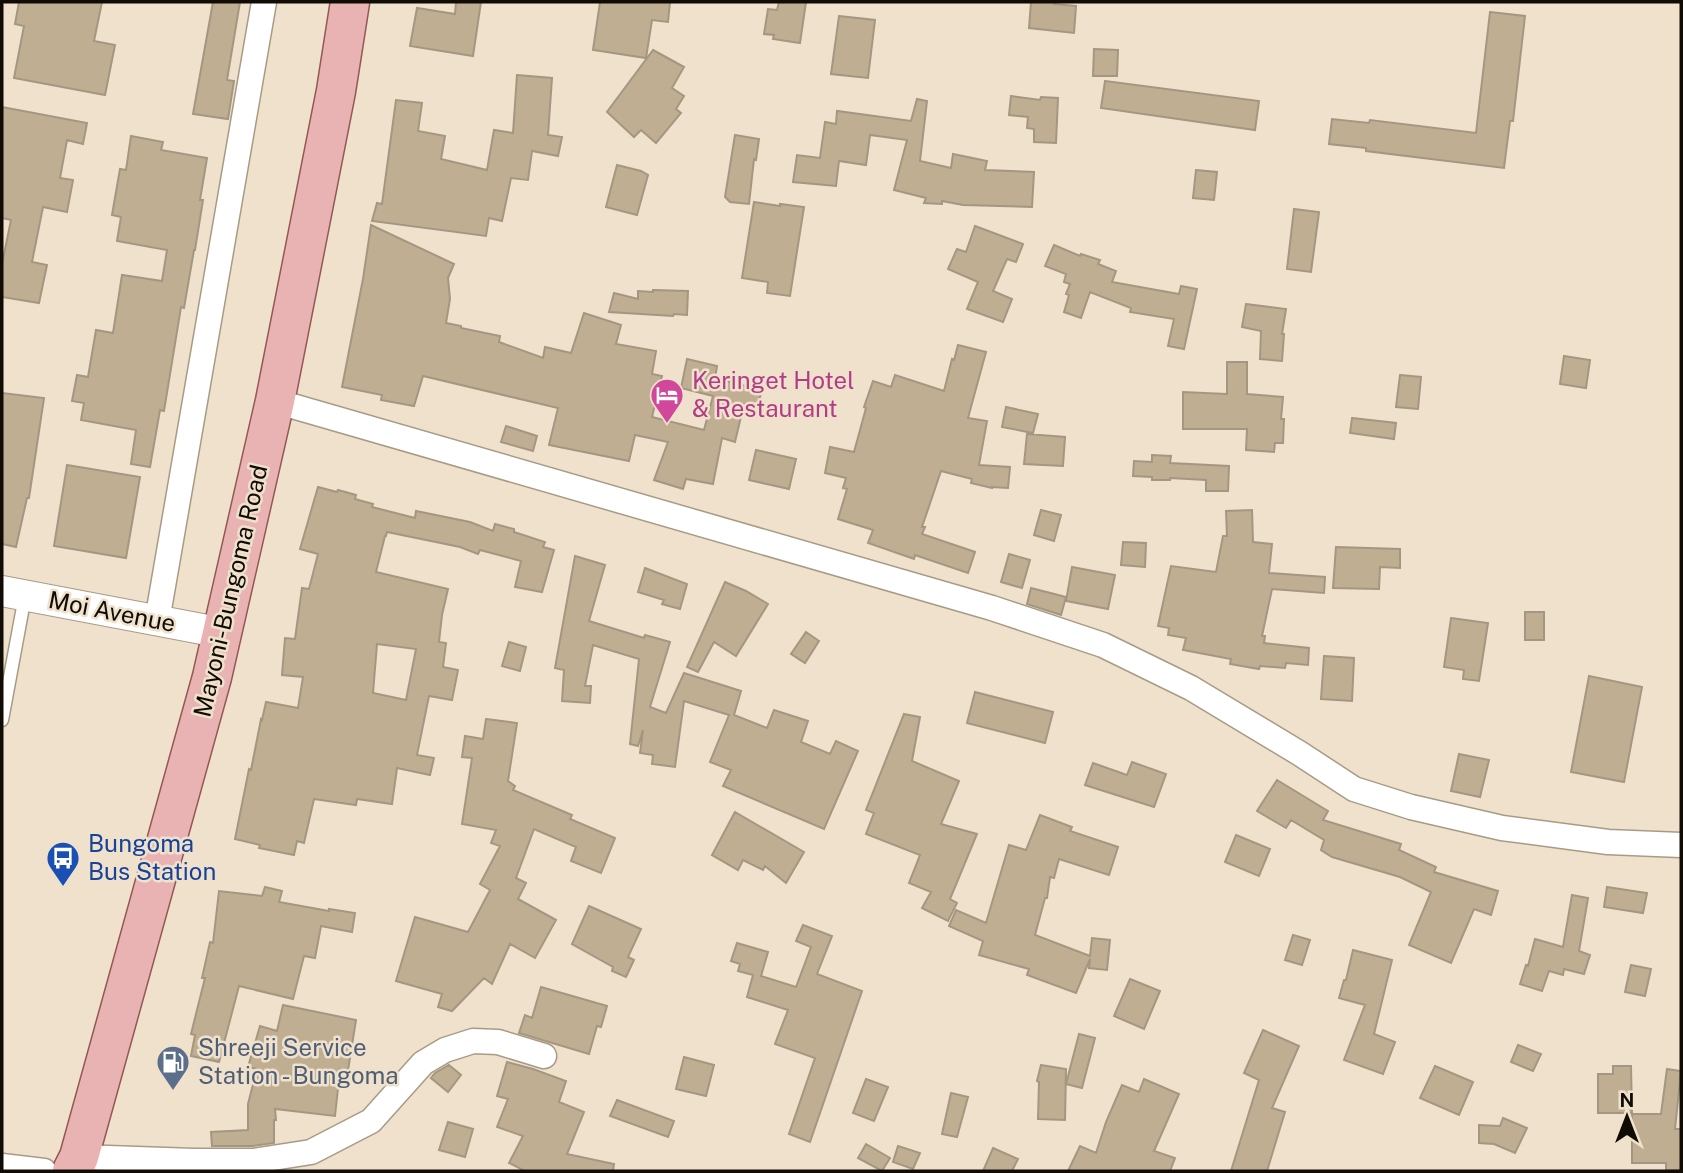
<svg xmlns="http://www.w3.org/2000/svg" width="1683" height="1173" viewBox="0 0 1683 1173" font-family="'Public Sans',sans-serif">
<rect width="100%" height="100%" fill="#efe1cc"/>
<path fill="#c0ae92" stroke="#a49782" stroke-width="2" fill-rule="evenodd" d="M19,2H102L94,41L115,45L105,95L14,78L24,26L15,24Z
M213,2H240L227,80L234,81L228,119L193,114Z
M456,2H481L473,56L410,46L417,8L455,14Z
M600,2H670L668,22L652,20L646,58L593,50Z
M779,2H806L800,43L773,39L774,35L764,34L768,9L777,10Z
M1031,2H1055L1054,4L1076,6L1074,33L1029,28Z
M1490,12L1525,16L1513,121H1510L1504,168L1366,151V148L1329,144L1332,119L1369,123L1370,120L1476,133Z
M839,16L875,20L868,78L831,74Z
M1094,49L1118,50L1117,76H1093Z
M653,50L684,67L672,88L684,96L676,109L681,113L656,143L641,130L634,137L607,112Z
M517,75L552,78L548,135L562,137L558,156L532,151L528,180L511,178L502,221L489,218L486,236L372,221L377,203L382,204L396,100L422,103L418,131L445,136L441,159L487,170L494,130L513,133Z
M1105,81L1259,101L1255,130L1101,108Z
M1011,96L1040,100L1041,97L1058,98L1056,143L1034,142V129L1027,128L1028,117L1009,115Z
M917,99L927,101L920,161L951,168L953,154L987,161L985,170L1034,172L1032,207L963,205L942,201V204L924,203L926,198L894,190L907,140L870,135L866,165L839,161L836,186L793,182L797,155L820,158L825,122L836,124L837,111L911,121Z
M2,107L87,123L83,144L67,140L60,178L73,180L67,212L43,207L32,262L47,265L39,303L2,297V264L11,220L2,218Z
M735,135L759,139L756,160L754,159L749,204L730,202L725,197Z
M131,136L163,142L161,150L207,158L200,200H203L195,250H194L184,308L181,307L164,411L160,410L150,467L131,464L136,430L81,420L84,403L72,401L77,375L88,377L96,330L113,333L122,275L162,281L167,250L117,241L121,217L112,215L120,169L126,170Z
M617,165L641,171L648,175L637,215L606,207Z
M1196,170L1217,172L1214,200L1193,198Z
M754,202L780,206V204L804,207L790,296L767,293L768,282L742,278Z
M1294,209L1319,212L1311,272L1287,269Z
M371,225L454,264L448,278L450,299L446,323L461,326V328L500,336L499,342L543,358L545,347L571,353L584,313L621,325L616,344L656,351L652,374L662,376L652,417L704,430L713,396L681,388L687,359L717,366L715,378L762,390L757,407L744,404L735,442L722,438L713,484L686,479L683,489L654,480L668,442L635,435L629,461L549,445L558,408L423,376L414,406L381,400L382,395L342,387L363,279Z
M975,226L1023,244L1016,262L1007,259L993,291L1012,299L1003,322L967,309L978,282L948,269L957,249L966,252Z
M1054,245L1080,256L1081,254L1100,260L1098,264L1116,271L1112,282L1179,294L1181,286L1197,289L1184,349L1168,346L1174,319L1130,312L1131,308L1090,292L1081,318L1064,312L1069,295L1066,294L1070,284L1064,282L1066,274L1045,266Z
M653,290L688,291L687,315L674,314L673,316L609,312L614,293L638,299V291L653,292Z
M1246,304L1286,309L1282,334H1284L1282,361L1260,359L1261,331L1242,327Z
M958,345L986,352L968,418L987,421L979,465L1010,467L1008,488L992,487V488L971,483L972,479L941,471L922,527H925L922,534L975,552L968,573L915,555L914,559L868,543L873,530L838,519L847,489L843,488L846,478L825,473L830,447L854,452L866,408L864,407L873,381L891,387L895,375L944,391L952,359L954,360Z
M1564,356L1590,360L1586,388L1560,384Z
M1227,362H1247V394L1283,397L1281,419H1284L1283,443H1275L1274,452L1246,450L1247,429H1183V392L1227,394Z
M1400,375L1421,377L1418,409L1396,407Z
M2,393L44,398L29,498H27L16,547L2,544Z
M1006,407L1038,414L1033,433L1002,427Z
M1352,418L1396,423L1394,439L1350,433Z
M506,426L537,436L533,451L501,442Z
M1027,434L1065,437L1063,466L1024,464Z
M756,450L796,459L789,489L749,480Z
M1152,455L1171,456L1170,463L1229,466L1228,491H1206V480L1170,478V480H1152V477L1133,476L1134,461L1152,462Z
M67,465L140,477L126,558L54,546Z
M318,487L337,492L338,490L356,495L355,499L373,504L372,507L415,518L416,511L470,522L493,531L495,524L514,529V532L545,542L543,547L554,550L542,592L515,587L521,561L480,550L478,554L460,547L387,532L386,536H385L376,572L448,589L442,615L439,642L446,643L443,667L458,670L452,700L429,696L417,755L434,758L430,775L397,768L392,804L357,799L356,805L314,799L304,843L297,841L294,855L259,848L260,845L235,839L249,769L251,770L261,719L262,720L266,702L298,708L303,677L282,675L285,638L295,639L302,588L309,589L318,554L300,549ZM377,644L416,649L406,700L373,693Z
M1041,510L1061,515L1054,541L1034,535Z
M1252,510L1253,542L1272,544L1269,573L1325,577L1324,593L1272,589L1262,636H1265L1264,643L1309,648L1308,665L1286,663L1285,668L1260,666L1259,669L1230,664L1231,659L1183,650L1186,638L1168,635L1169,628L1158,626L1171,566L1216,572L1223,536H1227L1226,511Z
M1123,542L1146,543L1145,567L1121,565Z
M1336,547L1400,549V568L1380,567L1379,589L1333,588Z
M1009,554L1030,560L1022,588L1001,582Z
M575,556L605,565L589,621L644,638L645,635L670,642L650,707L666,713L684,673L741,691L734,715L767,728L774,710L808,721L801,742L830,754L836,741L858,751L824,829L723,786L731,770L710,762L729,715L684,701L675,767L652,764L653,755L640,753L643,730L638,746L630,744L639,659L593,645L585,686H591L590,703L562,701L564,670L555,668Z
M1072,567L1115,575L1108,609L1066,601Z
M645,568L687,584L680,609L662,604L664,600L638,592Z
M725,582L746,591L768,604L736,656L714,642L698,672L687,667Z
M1031,588L1066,597L1061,615L1027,604Z
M1525,612H1544V640H1525Z
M1451,618L1488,623L1479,681L1463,679L1464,670L1444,667Z
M806,632L819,641L805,663L791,654Z
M509,642L526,647L520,671L502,666Z
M1324,656L1354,658L1352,701L1321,699Z
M1589,676L1642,687L1624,782L1571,772Z
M975,692L1053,712L1045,743L967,723Z
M904,714L920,717L912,761L959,781L941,824L977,834L950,899L957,903L948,921L922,908L931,892L909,883L920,855L866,834L874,813L866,810Z
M486,719L517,723L508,781L515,786L513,790L572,815L570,819L615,838L601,873L571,861L576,847L534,829L516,878L526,883L518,899L556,920L535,958L510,944L492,984L484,978L452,1011L438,1007L442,994L396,981L415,917L468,932L490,890L480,884L500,846L491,843L496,830L462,824L472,758L462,757L465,736L483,739Z
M1459,754L1489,760L1480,797L1451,791Z
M1132,762L1166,774L1154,807L1085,785L1093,763L1127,775Z
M1277,780L1328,811L1323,820L1401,844L1399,850L1436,867L1434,872L1498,891L1491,915L1474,909L1451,963L1409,945L1431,892L1400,877L1332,857L1321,850L1324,840L1291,820L1286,828L1257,811Z
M735,812L804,852L786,883L765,866L763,870L743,860L738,870L712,855Z
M1040,815L1072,827L1070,831L1118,847L1109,875L1059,859L1054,878L1050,877L1047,898H1045L1035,935L1090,956L1092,938L1110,940L1107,970L1089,968L1090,959L1076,993L1027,975L1029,969L979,955L983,941L949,926L956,910L986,923L1009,845L1026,850Z
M1236,835L1270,849L1259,876L1225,862Z
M265,887L282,891L279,902L329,911V909L355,913L352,932L321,926L315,958L304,956L293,999L239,986L219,1062L191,1056L195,1035L191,1034L205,978H202L210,942L213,943L219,891L262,896Z
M1607,887L1647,893L1643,913L1604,907Z
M1572,895L1588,898L1579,951L1590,955L1584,974L1564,969L1563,975L1549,971L1542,991L1520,984L1526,965L1528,966L1535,939L1563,947Z
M589,906L641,929L628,957L634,960L626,977L612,971L613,967L572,944Z
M803,925L832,936L817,974L862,991L810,1142L789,1134L815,1058L775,1044L788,1010L747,997L753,975L738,971L740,964L731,961L737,943L768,952L761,976L796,987L811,947L796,941Z
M1293,935L1310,940L1302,965L1285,960Z
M1353,950L1392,960L1374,1034L1395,1042L1383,1074L1344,1060L1365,1005L1339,998L1344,980H1346Z
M1631,965L1651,969L1645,996L1625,992Z
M1130,979L1160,991L1144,1029L1114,1016Z
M541,987L607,1006L601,1027L597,1026L589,1054L519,1033L525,1015L532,1018Z
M283,1005L356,1020L347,1077L340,1070L335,1116L275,1109L276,1120H274V1143L253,1146H212L211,1132L248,1130V1104L257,1069L248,1067L260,1026L277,1031Z
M1263,1030L1299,1046L1272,1108L1285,1112L1267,1171H1231L1259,1080L1244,1073Z
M1079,1034L1095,1038L1082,1088L1066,1084Z
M1518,1045L1541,1054L1533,1071L1511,1062Z
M684,1057L714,1065L706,1096L676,1089Z
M507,1062L533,1069L566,1081L559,1102L584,1112L567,1154L614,1164L613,1171H525L509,1163L523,1136L497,1127L508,1099L497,1096Z
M449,1065L461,1075L448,1092L431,1078L435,1073Z
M1041,1065L1066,1069L1065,1120L1038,1119L1039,1082L1037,1081Z
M1435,1066L1473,1082L1459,1115L1420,1098Z
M1613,1066H1631L1632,1113H1598V1074H1613Z
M1667,1069L1681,1071L1675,1129H1681V1170H1666V1163H1632V1114H1661Z
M866,1079L888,1087L874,1121L853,1113Z
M1144,1079L1179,1094L1154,1151L1175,1158L1170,1171H1068L1080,1146L1096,1153L1106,1122L1122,1085L1139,1092Z
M951,1093L968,1097L957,1137L942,1134Z
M617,1100L674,1121L668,1137L610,1116Z
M1503,1118L1527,1128L1515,1153L1494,1144L1479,1143V1125L1500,1126Z
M448,1122L473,1129L465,1157L439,1150Z
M866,1144L890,1158L882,1171L858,1158Z
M898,1146L920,1153L913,1169L893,1162Z
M993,1148L1018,1159L1012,1171H983Z"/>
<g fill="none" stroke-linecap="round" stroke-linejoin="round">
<defs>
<path id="service" d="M2,720L25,596"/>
<path id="minor" d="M275,401L992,608L1103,645L1191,688L1299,753L1354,789L1411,807L1502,828L1608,842L1681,845
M157,621L264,2
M79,1157L194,1161H254L311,1152L371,1121L423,1063L445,1050L473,1041L498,1042L544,1056
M2,1166L44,1171"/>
<path id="tertiary" d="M2,591L223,633"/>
<path id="primary" d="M72,1171L79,1157L212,677L275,401L336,91L350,2"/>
</defs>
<use href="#service" stroke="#a89b86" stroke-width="15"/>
<use href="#minor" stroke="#a89b86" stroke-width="27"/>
<use href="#tertiary" stroke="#a89b86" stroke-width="32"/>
<use href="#primary" stroke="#935854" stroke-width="41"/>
<use href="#service" stroke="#fff" stroke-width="12"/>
<use href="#minor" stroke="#fff" stroke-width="24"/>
<use href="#tertiary" stroke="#fff" stroke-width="30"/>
<use href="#primary" stroke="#e8b3b2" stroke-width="38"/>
</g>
<defs>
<symbol id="hotel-pin" viewBox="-11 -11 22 30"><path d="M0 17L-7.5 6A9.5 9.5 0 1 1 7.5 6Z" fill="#d1479c" stroke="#efe1cc"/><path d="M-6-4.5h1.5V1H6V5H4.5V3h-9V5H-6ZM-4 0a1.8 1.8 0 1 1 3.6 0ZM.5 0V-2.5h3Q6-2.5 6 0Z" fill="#fff"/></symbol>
<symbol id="bus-pin" viewBox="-11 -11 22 30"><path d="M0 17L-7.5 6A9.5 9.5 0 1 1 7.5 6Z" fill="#1a4fb4" stroke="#efe1cc"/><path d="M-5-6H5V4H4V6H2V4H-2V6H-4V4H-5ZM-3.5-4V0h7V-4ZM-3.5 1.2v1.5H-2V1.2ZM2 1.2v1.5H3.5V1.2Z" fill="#fff"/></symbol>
<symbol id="fuel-pin" viewBox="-11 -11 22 30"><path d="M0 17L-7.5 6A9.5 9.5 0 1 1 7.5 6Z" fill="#5c6f8a" stroke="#efe1cc"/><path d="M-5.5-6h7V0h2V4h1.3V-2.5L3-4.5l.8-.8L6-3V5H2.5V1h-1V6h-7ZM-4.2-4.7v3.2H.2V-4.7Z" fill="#fff"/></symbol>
</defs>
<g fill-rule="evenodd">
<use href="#hotel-pin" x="648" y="376" width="38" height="52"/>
<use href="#bus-pin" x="44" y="839" width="38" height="52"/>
<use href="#fuel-pin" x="154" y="1043" width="38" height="52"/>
</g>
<g text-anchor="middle" stroke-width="5" stroke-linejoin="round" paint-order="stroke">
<g font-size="24" fill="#b23c85" stroke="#efe1cc" text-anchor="start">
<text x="692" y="389">Keringet Hotel<tspan x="692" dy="28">&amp; Restaurant</tspan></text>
</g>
<g font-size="24" fill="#100b05" stroke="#efe1cc">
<text transform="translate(231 591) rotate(-77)" y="8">Mayoni-Bungoma Road</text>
<text transform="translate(112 612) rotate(11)" y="8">Moi Avenue</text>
</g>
<g font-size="24" fill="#164399" stroke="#efe1cc" text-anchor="start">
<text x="88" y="852">Bungoma<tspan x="88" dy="28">Bus Station</tspan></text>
</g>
<g font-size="24" fill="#4e5e75" stroke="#efe1cc" text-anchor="start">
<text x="198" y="1056">Shreeji Service<tspan x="198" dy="28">Station - Bungoma</tspan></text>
</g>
</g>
<rect width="1683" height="1173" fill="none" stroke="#100b05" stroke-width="7"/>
<g transform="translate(1627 1117)" stroke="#efe1cc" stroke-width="5" paint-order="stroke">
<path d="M0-5L12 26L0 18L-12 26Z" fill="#100b05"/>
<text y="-10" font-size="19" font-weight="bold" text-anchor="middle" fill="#100b05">N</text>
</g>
</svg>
